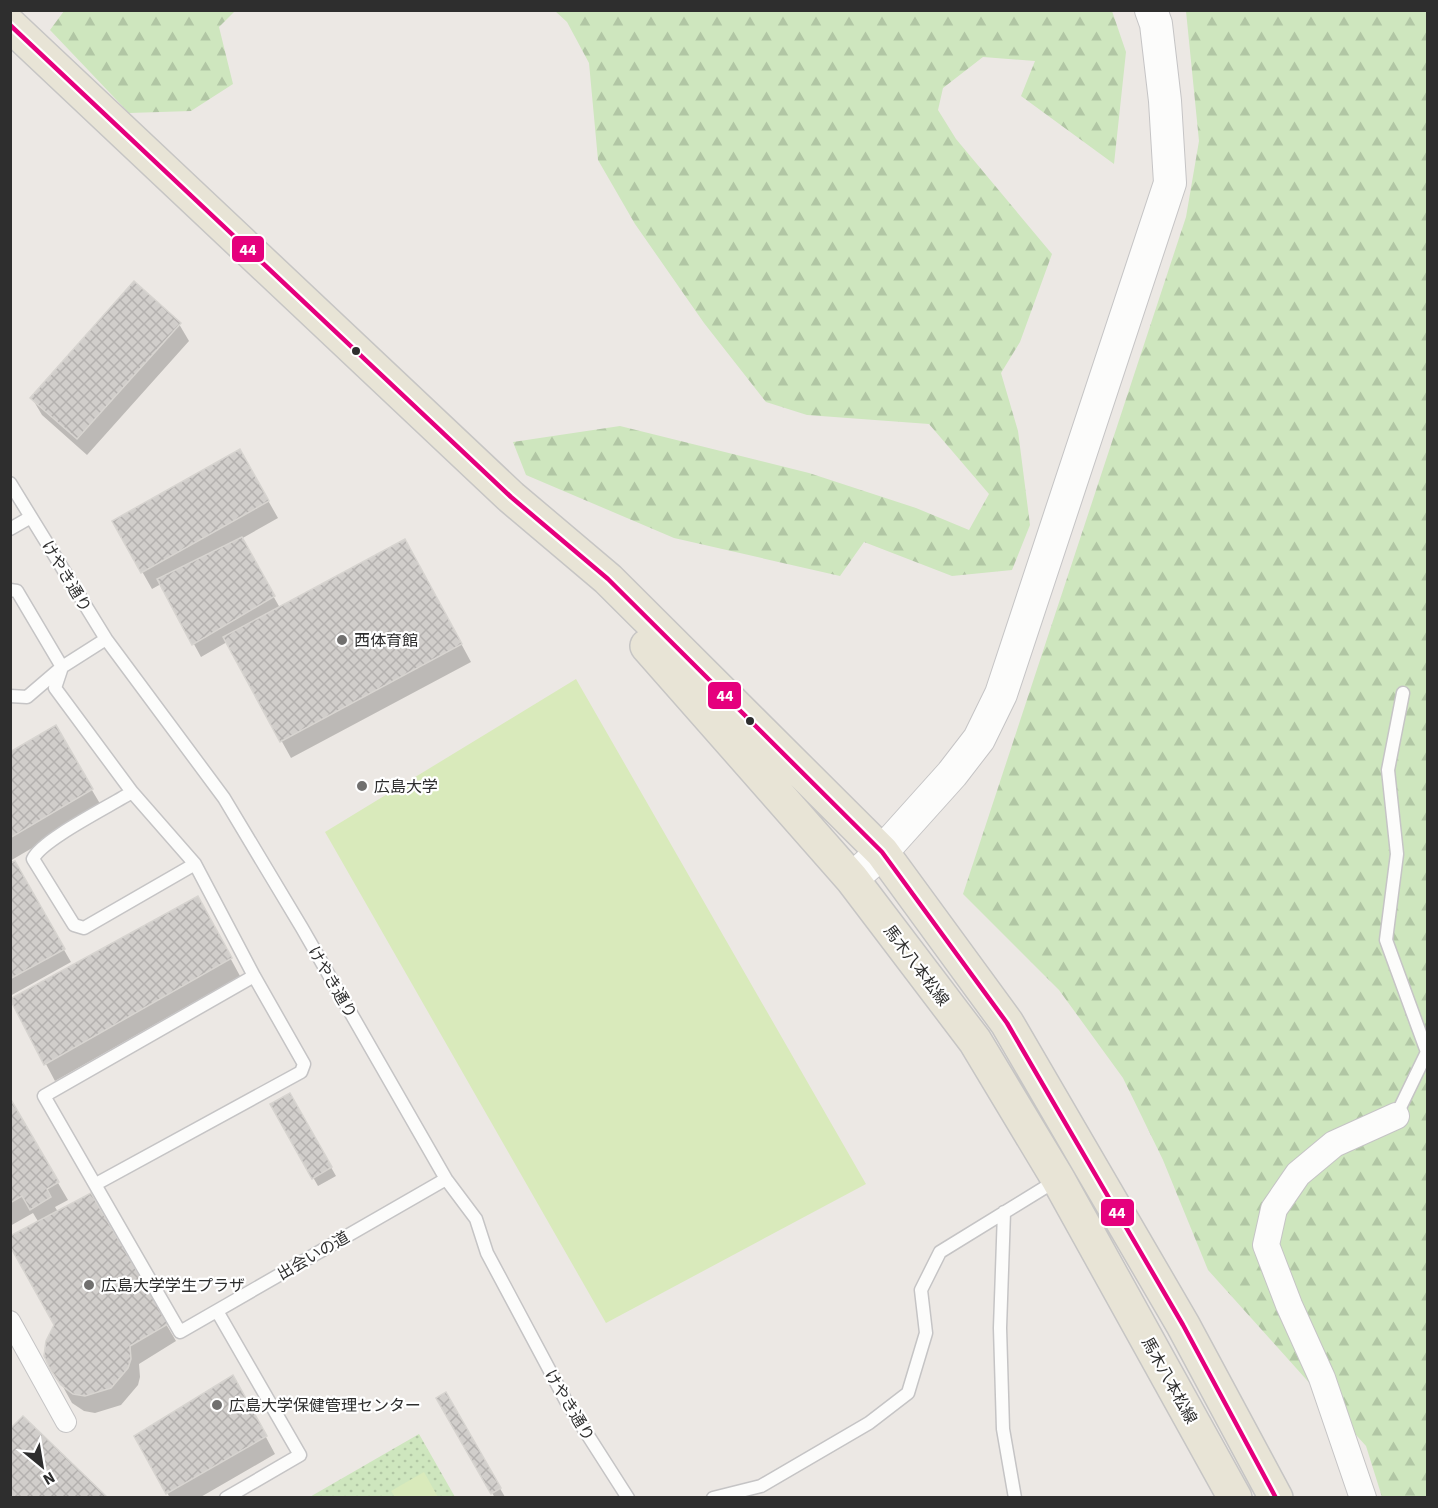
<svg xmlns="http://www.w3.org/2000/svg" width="1438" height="1508" viewBox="0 0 1438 1508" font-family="'Source Sans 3','Noto Sans JP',sans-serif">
<defs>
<pattern id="grass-dots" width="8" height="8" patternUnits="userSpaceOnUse" patternTransform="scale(1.5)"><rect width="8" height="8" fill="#cee6be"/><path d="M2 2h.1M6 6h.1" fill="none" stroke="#b1c6a4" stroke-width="1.8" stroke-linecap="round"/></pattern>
<pattern id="forest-firs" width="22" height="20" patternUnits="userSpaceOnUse" patternTransform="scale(1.5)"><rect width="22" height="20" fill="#cee6be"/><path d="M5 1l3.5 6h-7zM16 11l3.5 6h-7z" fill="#b1c6a4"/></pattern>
<pattern id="building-cross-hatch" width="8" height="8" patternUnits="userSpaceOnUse" patternTransform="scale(1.5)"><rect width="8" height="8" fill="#d1cecb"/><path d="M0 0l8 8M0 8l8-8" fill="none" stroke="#b4b1af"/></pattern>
</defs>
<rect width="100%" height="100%" fill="#ece8e4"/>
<path fill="url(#grass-dots)" d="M419,1434L455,1497L308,1498Z"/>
<path fill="url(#forest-firs)" d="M64,11H235L219,27L233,84L191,111L129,113L50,30Z
M555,11H1112L1126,52L1114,164L1021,96L1035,61L983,57L943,88L938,110L956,139L1052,254L1020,342L1001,373L1018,431L1030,525L1012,570L952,576L864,542L840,576L674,538L526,475L513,442L620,426L809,473L916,508L969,530L989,494L929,424L807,415L766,402L704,323L635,224L598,160L589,63L567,22Z
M1186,11H1427V1497H1382L1366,1446L1208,1270L1163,1160L1123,1078L1059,990L963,894L1186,217L1199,141Z"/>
<path fill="#d9eabb" d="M576,679L866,1184L606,1323L325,832Z
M424,1472L438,1497H395L391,1491Z"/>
<path fill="#0003" d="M179,324L189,341L87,455L42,415L32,398Z
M240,451L278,518L241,539L280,608L415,558L471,662L291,758L227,642L201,657L161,584L152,589L114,522Z
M55,728L102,807L10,861V754Z
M14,863L71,962L10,996V865Z
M207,915L240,976L55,1081L12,1000Z
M290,1095L336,1176L318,1186L272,1105Z
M10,1101L68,1200L55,1207L58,1212L90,1195L176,1341L139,1364L140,1377L138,1385L121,1405L95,1413L84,1411L72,1403L46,1356L56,1325L39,1223L33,1213L10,1226Z
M243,1394L275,1454L199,1498H170L136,1436Z
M445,1394L505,1497L503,1498H495L438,1399Z"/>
<path fill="url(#building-cross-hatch)" stroke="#d7d4d0" stroke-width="1.5" d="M134,281L181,323L77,439L30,398Z
M240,449L269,501L141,573L112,521Z
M242,537L275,596L192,645L157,579Z
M405,539L462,644L280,742L223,637Z
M56,725L93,789L10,838V752Z
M15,861L65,949L10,979V863Z
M198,896L232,958L44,1065L10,999Z
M290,1093L332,1167L312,1179L270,1104Z
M10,1098L59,1182L47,1189L51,1197L30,1210L22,1196L10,1203Z
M91,1193L168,1324L130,1346L131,1359L128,1368L111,1388L85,1396L73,1394L61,1385L50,1369L44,1356L46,1341L54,1325L10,1246V1236Z
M233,1375L267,1436L166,1494L134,1436Z
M446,1392L501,1488L491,1494L436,1398Z
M23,1416L108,1498H10V1429Z"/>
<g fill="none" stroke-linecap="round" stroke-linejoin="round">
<defs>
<path id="service" d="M10,483L106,639L224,798L302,928L446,1179L476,1219L487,1253L566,1401L628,1498
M10,529L31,517
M10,590L17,591L62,667L55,688L132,792C110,806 41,840 33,859L74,925L84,928L195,864L132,792
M10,696L27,697L62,667L106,639
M195,864L254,976
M1396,1116L1427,1052L1386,940L1397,854L1388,770L1403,693
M96,1184L301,1072L304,1064L254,976L44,1096L180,1332L446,1179
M1004,1212L1000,1328L1003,1429L1015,1498
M217,1311L300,1455L226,1498
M713,1498L761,1486L869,1423L908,1393L926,1333L921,1290L940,1252L1057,1180"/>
<path id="pedestrian" d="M10,1321L66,1422"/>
<path id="minor" d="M1363,1498L1322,1378L1289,1305L1266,1245L1274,1209L1298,1174L1334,1144L1396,1116"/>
<path id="tertiary" d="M852,879L882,852L952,774L979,739L1001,694L1170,183L1165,101L1156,24L1151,10"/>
<path id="primary" d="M10,25L511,497L608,579L882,852L1007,1023L1183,1325L1276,1498
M647,646L852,879L975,1041L1058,1179L1235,1498"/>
</defs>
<use href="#service" stroke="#c5c4c5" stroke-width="15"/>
<use href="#pedestrian" stroke="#c5c4c5" stroke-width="22"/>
<use href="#minor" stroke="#c5c4c5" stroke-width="28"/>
<use href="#tertiary" stroke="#c5c4c5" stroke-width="34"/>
<use href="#primary" stroke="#c6c5c4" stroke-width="36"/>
<use href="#service" stroke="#fcfcfb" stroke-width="12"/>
<use href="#pedestrian" stroke="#fcfcfb" stroke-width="20"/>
<use href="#minor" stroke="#fcfcfb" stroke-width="26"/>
<use href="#tertiary" stroke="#fcfcfb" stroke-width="32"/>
<use href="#primary" stroke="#e8e4d6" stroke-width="33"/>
<defs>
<path id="bus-1" d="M10,25L511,497L608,579L882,852L1007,1023L1183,1325L1276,1498"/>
</defs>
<use href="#bus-1" stroke="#fff" stroke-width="9"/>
<use href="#bus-1" stroke="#e5007d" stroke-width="4.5"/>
</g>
<g fill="#2e2e2e" stroke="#fff" stroke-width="2">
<circle cx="356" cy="351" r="5"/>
<circle cx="750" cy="721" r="5"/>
</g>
<g fill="#706f6e" stroke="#fff" stroke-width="2">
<circle cx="342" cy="640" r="6"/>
<circle cx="362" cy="786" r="6"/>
<circle cx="89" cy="1285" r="6"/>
<circle cx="217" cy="1405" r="6"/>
</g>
<g text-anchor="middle" stroke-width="4.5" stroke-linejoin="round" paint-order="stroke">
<g font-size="16" fill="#2e2e2e" stroke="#fff">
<text transform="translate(67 576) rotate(59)" y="6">けやき通り</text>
<text transform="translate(917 965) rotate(53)" y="6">馬木八本松線</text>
<text transform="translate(333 982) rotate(60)" y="6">けやき通り</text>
<text transform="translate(313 1255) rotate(-30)" y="6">出会いの道</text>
<text transform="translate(1170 1380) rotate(61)" y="6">馬木八本松線</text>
<text transform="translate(570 1405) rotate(59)" y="6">けやき通り</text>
</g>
<g font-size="16" fill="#2e2e2e" stroke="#fff" text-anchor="start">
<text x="354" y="646">西体育館</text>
<text x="374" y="792">広島大学</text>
<text x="101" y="1291">広島大学学生プラザ</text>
<text x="229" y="1411">広島大学保健管理センター</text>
</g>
</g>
<g stroke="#fff" stroke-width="2">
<rect x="231" y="235" width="34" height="28" rx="6" fill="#e5007d"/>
<rect x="707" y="681" width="35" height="29" rx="6" fill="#e5007d"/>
<rect x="1100" y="1198" width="35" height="29" rx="6" fill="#e5007d"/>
</g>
<g font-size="16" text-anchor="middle" font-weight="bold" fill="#fff">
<text x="248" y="255">44</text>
<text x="725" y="701">44</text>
<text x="1117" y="1218">44</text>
</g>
<rect width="1438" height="1508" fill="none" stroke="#2e2e2e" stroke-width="24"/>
<g transform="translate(42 1466) rotate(150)" stroke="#ffffff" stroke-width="4.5" paint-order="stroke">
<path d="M0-4.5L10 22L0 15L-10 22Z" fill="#2e2e2e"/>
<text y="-9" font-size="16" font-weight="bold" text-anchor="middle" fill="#2e2e2e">N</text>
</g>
</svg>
